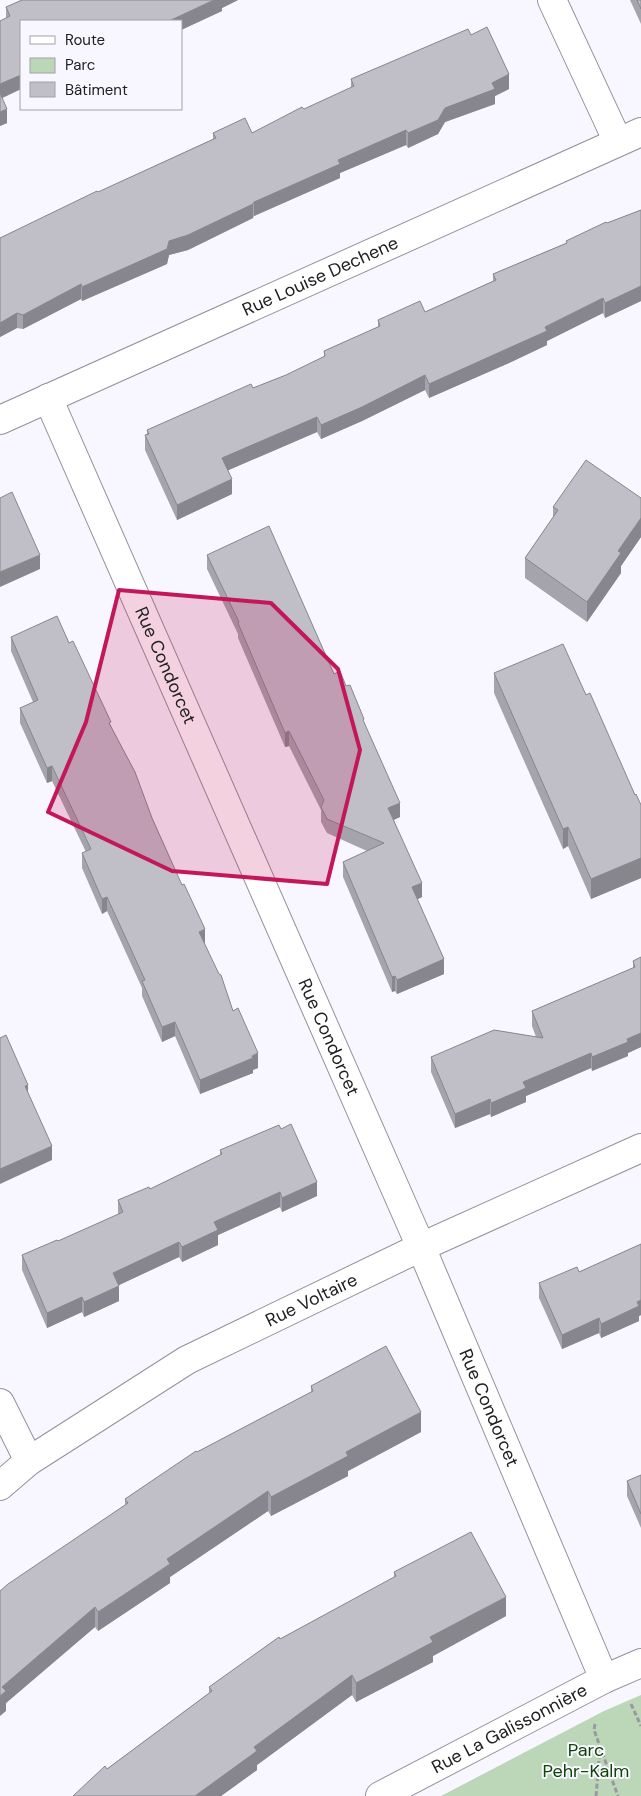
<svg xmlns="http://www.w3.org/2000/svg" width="641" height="1796" viewBox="0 0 641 1796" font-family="'DM Sans',sans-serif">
<rect width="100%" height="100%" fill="#f8f7ff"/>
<path fill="#bcd6b8" d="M641,1695V1796H441L604,1711Z"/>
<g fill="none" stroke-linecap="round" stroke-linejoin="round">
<defs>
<g id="street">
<path d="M552,0L618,142"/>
<path id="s1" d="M48,398L421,1247L604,1679"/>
<path id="s2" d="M0,420L641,132"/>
<path d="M0,1403L29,1461"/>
<path id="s3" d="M0,1486L29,1461L187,1360L421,1247L641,1148"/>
<path id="s4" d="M380,1796L604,1679L641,1663"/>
</g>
</defs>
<use href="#street" stroke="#93929b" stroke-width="30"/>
<path stroke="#9a999f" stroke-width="3" stroke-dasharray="5 2.5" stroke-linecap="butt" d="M631,1704L641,1726
M595,1724L594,1730L618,1796
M596,1796L600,1749"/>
<use href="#street" stroke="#fff" stroke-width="28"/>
</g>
<path fill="#a5a4ac" d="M22,0H238L222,8V11L181,30V21H21V89L2,98L7,123L0,126V21L6,18V7Z
M630,0H641V24Z
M471,35L509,89L495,96V104L445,122L438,134L408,148L406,145L340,173V178L254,216L253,218L188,250L169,255L167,264L82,301L81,299L23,329L17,328L0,337V238L213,139V133H252L351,88V79Z
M641,210V301L605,318L603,313L547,341V345L509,363L429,398L425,390L362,421L321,439L317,432L228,470L232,494L177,520L145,450V435L147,434V430L286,375L324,357V351L378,327V320L425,312L493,281V274L566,243V241L607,223Z
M641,498V537L621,566V573L587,622L525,578V558L553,518V507Z
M207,555L334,674L346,686L364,723L400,817L394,820L422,897L417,899L444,974L397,994L395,991L392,992L343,877V862L367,851L327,833L321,822V810L289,746L285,747L238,638V634L207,569Z
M11,637L69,643L111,726L152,818L233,1011L258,1068L253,1070V1073L200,1094L175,1036L162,1042L142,996V988L107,911L102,914L82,868V853L86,852L52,781L47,783L20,723V708L33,702L11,651Z
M494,673L586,695L635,795L641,805V878L591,899L568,846L563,849L494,693Z
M641,957V1047L628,1053V1056L592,1071L591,1068L526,1096V1102L491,1117L490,1114L455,1128L431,1072V1057L536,1037L532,1026V1011L633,968V961Z
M220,1150L317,1196L282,1212L280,1207L218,1235V1245L182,1262L179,1257L118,1285L119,1301L84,1317L82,1312L47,1328L22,1270V1255L58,1241L118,1215V1200L150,1189L220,1155Z
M641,1244V1315L639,1316V1321L601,1338L599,1333L562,1349L539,1298V1283L579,1272Z
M311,1386L421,1432L348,1471V1476L271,1516L268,1511L170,1577V1583L98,1631L95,1627L6,1703V1711L0,1591L125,1505V1499L197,1452L311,1392Z
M641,1475V1528L627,1496V1481Z
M394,1572L506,1616L433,1656V1662L356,1702L352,1695L257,1765V1770L221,1796H73L107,1769L209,1693V1687L280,1639L394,1578Z"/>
<path fill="#86868c" d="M214,0H238L222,8V11L181,30V21H169Z
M509,74V89L495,96V104L445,122L438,134L408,148V133L445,108Z
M21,75V89L0,99V84Z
M7,109V123L0,126V112Z
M406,130V145L340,173V178L254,216V202L338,160Z
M253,204V218L188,250L169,255L167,264L82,301V287L169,241Z
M81,284V299L23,329V315Z
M641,286V301L605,318V303Z
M603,298V313L547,341V345L509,363L429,398V384Z
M17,313V328L0,337V323Z
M425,375V390L362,421L321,439V425Z
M317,417V432L222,473V458Z
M232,479V494L177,520V505Z
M641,518V537L621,566V573L587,622V602L618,551Z
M40,555V569L0,587V572Z
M289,731V746L285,747V733Z
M52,766V781L47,783V768Z
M400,803V817L388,822V808Z
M568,827V846L563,849V829Z
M641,858V878L591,899V879Z
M422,883V897L412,902V887Z
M107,897V911L102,914V899Z
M205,929V944L199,932Z
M444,959V974L397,994V980Z
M395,976V991L392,992V977Z
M175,1022V1036L162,1042V1027Z
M641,1033V1047L628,1053V1056L592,1071V1057L627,1039Z
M258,1053V1068L253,1070V1073L200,1094V1080Z
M591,1053V1068L526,1096V1102L491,1117V1103L523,1082Z
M28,1085V1100L25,1086Z
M490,1099V1114L455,1128V1114Z
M52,1146V1160L0,1184V1169Z
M317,1182V1196L282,1212V1198Z
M280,1192V1207L218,1235V1245L182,1262V1247L214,1222Z
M179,1242V1257L113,1288V1273Z
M119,1286V1301L84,1317V1302Z
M82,1297V1312L47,1328V1313Z
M641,1300V1315L639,1316V1321L601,1338V1324Z
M599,1318V1333L562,1349V1335Z
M421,1412V1432L348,1471V1476L271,1516V1497L346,1452Z
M268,1491V1511L170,1577V1583L98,1631V1612L167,1559Z
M506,1597V1616L433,1656V1662L356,1702V1683L430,1637Z
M95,1607V1627L6,1703V1711L0,1716V1696L2,1687Z
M352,1675V1695L257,1765V1770L221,1796H195L254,1747Z"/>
<path fill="#c0bfc8" stroke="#86868c" d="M22,0H214L169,21H21V75L0,84V21L10,16L6,7Z
M637,0H641V9Z
M487,27L509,74L492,83L495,89L445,108L438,120L408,133L406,130L338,160L340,164L254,202L253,204L188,235L169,241L167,249L82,287L81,284L23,315L17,313L0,323V238L97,191L98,192L216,138L213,133L245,118L252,133L302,107L304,109L354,86L351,79L468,29L471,35Z
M0,93L7,109L0,112Z
M641,210V286L605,303L603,298L545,327L547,331L509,348L429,384L425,375L362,407L321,425L317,417L222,458L232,479L177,505L145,435L149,434L147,430L251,384L253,388L286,375L325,356L324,351L380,326L378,320L420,301L425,312L496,280L493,274L567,243L566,241L606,222L607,223Z
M586,460L641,498V518L618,551L621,553L587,602L525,558L558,510L553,507Z
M12,492L40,555L0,572V498Z
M269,526L334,674L340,671L346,686L350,685L364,719L363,720L400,803L388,808L422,883L412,887L444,959L397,980L395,976L392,977L343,862L384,843L327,819L321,807L324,800L289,731L285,733L238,623L239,622L207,555Z
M57,616L69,643L73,641L111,722L109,723L135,772L152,818L182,885L184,884L205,929L199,932L219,974L221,975L233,1011L238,1008L258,1053L252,1056L253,1058L200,1080L175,1022L162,1027L142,981L145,980L107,897L102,899L82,853L91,849L52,766L47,768L20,708L38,700L11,637Z
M563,644L586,695L590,693L635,795L636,794L641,805V858L591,879L568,827L563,829L494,673Z
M641,957V1033L627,1039L628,1042L592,1057L591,1053L523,1082L526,1088L491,1103L490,1099L455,1114L431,1057L494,1030L543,1038L532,1011L635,967L633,961Z
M6,1035L28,1085L25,1086L52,1146L0,1169V1038Z
M291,1124L317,1182L282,1198L280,1192L214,1222L218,1230L182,1247L179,1242L113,1273L119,1286L84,1302L82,1297L47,1313L22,1255L57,1240L58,1241L123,1212L118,1200L149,1187L150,1189L222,1154L220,1150L279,1125L281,1129Z
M641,1244V1300L637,1302L639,1306L601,1324L599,1318L562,1335L539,1283L577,1267L579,1272Z
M386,1346L421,1412L346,1452L348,1456L271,1497L268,1491L167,1559L170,1564L98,1612L95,1607L2,1687L6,1691L0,1696V1591L8,1584L128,1503L125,1499L196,1451L197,1452L313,1391L311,1386Z
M641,1475V1514L627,1481Z
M471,1532L506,1597L430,1637L433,1642L356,1683L352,1675L254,1747L257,1751L195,1796H73L105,1766L107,1769L212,1691L209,1687L279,1637L280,1639L396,1576L394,1572Z"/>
<path fill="#c2185b" fill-opacity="0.2" stroke="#c2185b" stroke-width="4" stroke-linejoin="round" d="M119,590L271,603L338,669L360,750L327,884L172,871L48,812L86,722Z"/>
<g text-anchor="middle" stroke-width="4" stroke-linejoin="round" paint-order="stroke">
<g font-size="18" fill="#202023" stroke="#f8f7ff">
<text dy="6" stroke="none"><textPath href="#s2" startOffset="351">Rue Louise Dechene</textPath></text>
<text dy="6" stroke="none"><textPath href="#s1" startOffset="292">Rue Condorcet</textPath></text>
<text dy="6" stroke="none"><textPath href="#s1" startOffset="698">Rue Condorcet</textPath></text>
<text dy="6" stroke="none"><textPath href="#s3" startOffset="364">Rue Voltaire</textPath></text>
<text dy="6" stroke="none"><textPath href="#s1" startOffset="1102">Rue Condorcet</textPath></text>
<text dy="6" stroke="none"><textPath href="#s4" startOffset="146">Rue La Galissonnière</textPath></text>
</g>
<g font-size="18" fill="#104308" stroke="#f8f7ff">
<text x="586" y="1756">Parc<tspan x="586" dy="21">Pehr-Kalm</tspan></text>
</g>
</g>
<rect x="20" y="20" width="162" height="90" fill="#f8f7ff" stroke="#a2a1a7"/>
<rect x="30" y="36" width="25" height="8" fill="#ffffff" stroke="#a2a1a7"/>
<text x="65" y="45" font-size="15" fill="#202023">Route</text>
<rect x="30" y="58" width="25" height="15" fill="#bcd6b8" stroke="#a2a1a7"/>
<text x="65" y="70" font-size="15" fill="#202023">Parc</text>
<rect x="30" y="82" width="25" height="15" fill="#c0bfc8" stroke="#a2a1a7"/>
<text x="65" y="95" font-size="15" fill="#202023">Bâtiment</text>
</svg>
